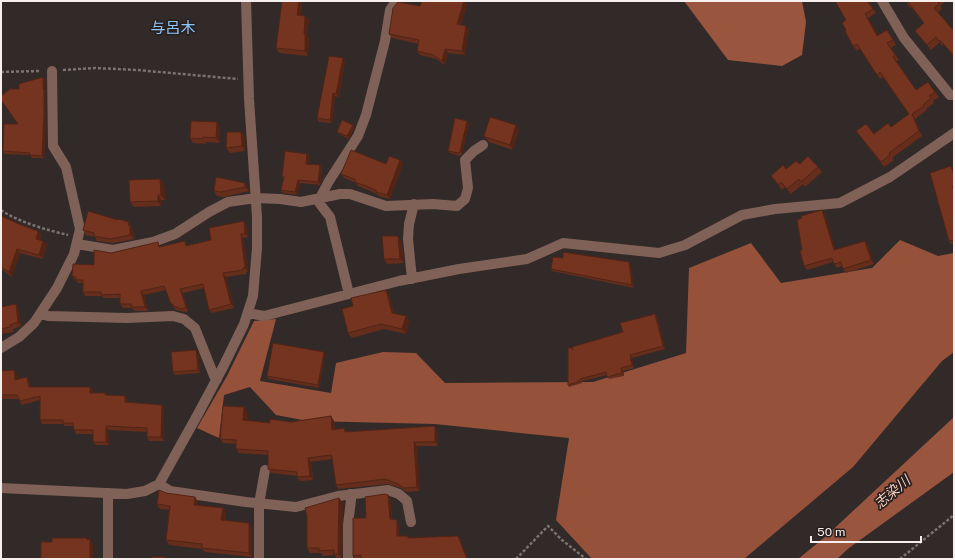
<svg xmlns="http://www.w3.org/2000/svg" width="955" height="560" viewBox="0 0 955 560" font-family="'Public Sans','Noto Sans JP',sans-serif">
<rect width="100%" height="100%" fill="#322a28"/>
<path fill="#96513b" d="M900,240L938,256L954,253V352L942,361L853,467L744,559H592L556,520L569,438L435,424L308,421L276,415L250,387L224,395L219,438L197,428L227,376L254,321L276,319L260,381L331,393L336,363L383,352L416,353L445,383L593,382L686,353L689,268L751,243L781,283L872,268Z"/>
<path fill="#9a553f" d="M684,1H802L806,22L802,55L782,66L728,60Z
M954,417V472L849,548L837,559H798L825,537Z"/>
<g fill="none" stroke-linecap="round" stroke-linejoin="round">
<path stroke="#7a7371" stroke-width="2.5" stroke-dasharray="3 2" stroke-linecap="butt" d="M63,70L95,68L137,70L238,79
M1,72L40,71
M1,210C18,222 47,230 68,235
M516,559L548,526L562,540L586,559
M900,559L954,515"/>
<path stroke="#806157" stroke-width="10" d="M882,1L904,38L950,95H954
M77,244L113,250L153,242L175,234L209,212L228,202L256,198L280,199L301,202L340,194H350L386,206L433,204L457,206L465,199L468,188L465,160L474,151L483,145
M412,279L408,239L409,224L414,204
M349,294L330,217L320,204V198L329,181L358,136L366,115L385,41L390,10L396,1
M248,313L264,316L399,281L459,269L527,259L563,243L659,253L685,245L742,215L775,209L840,203L890,177L954,133
M40,314L49,316L127,318L173,316L184,319L195,328L214,376L217,379
M1,348L19,337L34,323L57,288L74,254L80,229L66,167L53,146L52,71
M159,484L170,491L246,502L296,507L338,496L388,490L399,494L407,501L411,522
M1,488L127,494L145,491L159,484L198,414L223,367L244,324L253,296L257,248V217L249,99L246,1
M108,493V559
M259,559V504L265,470
M348,559V525L351,500L350,494"/>
</g>
<path fill="#652d1b" d="M274,1H302L301,15L305,16L309,20L307,36L309,38L308,56L279,53L276,48L282,2Z
M422,1H465V2L467,5L461,25L469,30L465,55L448,53L445,65L436,59L420,55L417,51L418,44L392,38L389,34L420,6Z
M868,1L876,13L868,18L878,35H891L896,45L891,48L899,60L896,61L916,90L928,82L939,97L933,101L934,103L926,109L927,110L915,119L922,136L892,158L894,160L884,167L860,136L874,134L891,127L909,114L883,77L880,79L860,49L857,51L853,46L846,30V20Z
M905,1H946L940,6L942,9L938,12L954,31V57L944,44L942,46L940,42L931,50L915,31L924,23L911,7L910,8Z
M345,61L339,97L335,96L332,123L319,122L317,118Z
M43,77L45,79V90L46,91V118L44,158H32L30,155L4,154L3,151L18,124L19,89Z
M469,123L462,154L460,156L450,153L448,151Z
M353,125L354,127L349,139L339,134L337,132Z
M220,127V143L206,142V144L193,143L190,138Z
M519,130L513,150L489,142L484,136Z
M241,132L245,137V151L230,153L226,148Z
M307,154L309,156L308,164L320,165L322,168L320,185L300,183L297,195L283,193L281,190L284,179L282,176Z
M400,160L403,164L390,199L379,196L377,194L358,186L356,183L344,178L341,174L386,164Z
M800,164L818,167L822,172L805,187L803,184L791,194L785,187L782,190L771,176Z
M954,169V243L951,244L949,241Z
M216,177L248,188L249,191L224,197L217,196L214,191Z
M160,179L164,184L165,200H161V206L134,207L130,202Z
M825,214L835,250L865,241L868,245L874,264L846,273L843,269L842,266L837,268L833,262L807,270L804,266L802,250Z
M1,216L21,225L38,231L42,236L40,240L47,245L43,259L20,253L12,277L1,269Z
M118,220L129,222L132,227V229L133,230L134,239L113,243L97,241L95,237L86,235L83,230Z
M244,221L246,225L248,237L243,238L248,272H246V274L226,277L234,308L212,313L209,310L204,288L183,293L188,311L185,312L176,310L171,304L166,290L144,295L148,311H135L132,308H123L120,304V298H104L102,296H85L83,292V283H78L72,276L94,265L111,253L161,246V247L188,245L211,240Z
M401,241L404,263L387,264L384,259Z
M630,264L634,288L552,271L551,269Z
M389,295L394,313L409,321L406,334L384,329L352,338L348,333L353,306Z
M16,304L18,309L21,326L13,329V332L1,334V307Z
M657,317L665,349L632,358L634,368L623,371L624,376L609,379L607,375L582,381V383L569,387L568,385L573,350L623,332Z
M198,353L200,373L175,375L173,372Z
M325,354L319,388L269,379L267,376Z
M1,371L17,374V380L29,381L31,387H90L93,391V393H105L107,395L125,396L128,400V403L164,408V441H149L147,437V432L108,430L109,445H96L93,442V434H76L74,430L73,426H65L63,424H42L40,420V400L22,405L18,399H1Z
M244,407L247,411V420L270,423L291,422L331,416L334,421L335,429L347,432L437,430L438,446H417L420,491L407,492L401,488L388,484L338,489L336,485L332,459L311,462L313,480L300,481L297,477V476L271,473L268,469V455L239,453L236,449V444L223,443L220,439Z
M166,493L198,502V505L223,508L226,512L225,520L252,528V557L205,552L202,549L169,545L166,540L169,510L160,509L157,504Z
M339,498L343,503L342,559H337L335,555L323,556L321,553H310L307,548Z
M390,498L392,519L398,522L399,536H408L409,538L458,536L460,539L361,558H354L353,556L366,518Z"/>
<path fill="#522416" d="M299,1H302L301,19L297,15Z
M462,1H465V2L467,5L460,28L457,24Z
M865,14L868,18L881,40L877,36Z
M305,16L309,20L307,36L309,38L308,56L305,51L304,34Z
M466,26L469,30L465,55L462,51Z
M445,49L448,53L445,65L442,61Z
M343,58L345,61L339,97L336,94Z
M43,77L45,79V90L46,91V118L44,158L42,156Z
M333,93L335,96L332,123L330,120Z
M912,114L915,119L922,136L919,131Z
M467,121L469,123L462,154L460,152Z
M217,122L220,127V143L216,138Z
M353,125L354,127L349,139L347,136Z
M516,125L519,130L513,150L510,145Z
M241,132L245,137V151L242,146Z
M307,154L309,156L308,167L306,164Z
M400,160L403,164L390,199L387,195Z
M320,165L322,168L320,185L318,182Z
M160,179L164,184L165,200L161,195Z
M298,180L300,183L297,195L295,192Z
M245,183L248,188L249,191L245,187Z
M158,195L161,200V206L158,201Z
M822,210L825,214L837,255L834,250Z
M244,221L246,225L248,237L245,234Z
M129,222L132,227V229L133,230L134,239L130,235L128,225Z
M38,231L42,236L40,243L36,239Z
M241,234L243,238L248,272L245,268Z
M398,236L401,241L404,263L400,259Z
M43,241L47,245L43,259L39,255Z
M865,241L868,245L874,264L871,260Z
M17,249L20,253L12,277L9,272Z
M629,262L630,264L634,288L632,285Z
M223,273L226,277L234,308L231,304Z
M180,289L183,293L188,311L186,307Z
M386,290L389,295L395,317L392,313Z
M141,291L144,295L148,311L145,307Z
M16,304L18,309L21,326L18,322Z
M655,314L657,317L665,349L663,346Z
M406,316L409,321L406,334L402,329Z
M196,350L198,353L200,373L198,370Z
M324,352L325,354L319,388L318,385Z
M630,355L632,358L634,368L632,365Z
M621,368L623,371L624,376L622,373Z
M14,370L17,374V384L15,380Z
M27,377L29,381L32,390L29,387Z
M90,387L93,391V397L90,393Z
M125,396L128,400V406L125,402Z
M162,405L164,408V441L161,437Z
M244,407L247,411L246,424L243,420Z
M331,416L334,421L335,434L332,430Z
M106,426L108,430L109,445L106,442Z
M435,426L437,430L438,446L435,442Z
M414,442L417,446L420,491L417,487Z
M308,458L311,462L313,480L310,476Z
M388,495L390,498L392,522L390,519Z
M195,497L198,502L197,509L194,505Z
M339,498L343,503L342,559L338,554Z
M223,508L226,512L224,524L221,520Z
M397,520L398,522L399,539L397,536Z
M249,523L252,528V557L249,553Z
M458,536L460,539L468,559H467Z
M90,539L93,544V559H90Z"/>
<path fill="#75341f" stroke="#522416" d="M282,1H299L297,15L305,16L304,34H305V51L276,48Z
M422,1H464L457,24L466,26L462,51L445,49L442,61L433,55L417,51L419,40L389,34L393,8L398,2L420,6Z
M835,1H867L873,9L865,14L877,36L887,30L893,40L887,43L895,55L893,57L916,90L928,82L935,92L929,96L931,98L923,105L924,106L912,114L919,131L889,153L890,155L881,162L856,131L866,124L874,134L888,123L891,127L909,114L880,72L877,75L857,44L853,46L845,31L846,30L842,23L846,20Z
M905,1H937L939,4L934,8L954,31V56L940,40L939,41L936,37L927,45L915,31L924,23L908,2L907,3Z
M329,56L343,58L336,94L333,93L330,120L317,118Z
M43,77V89H44V115L42,156L30,155V153L3,151L4,124H18L1,100V96L10,89H19V84Z
M490,117L516,125L510,145L485,137L484,136Z
M455,118L467,121L460,152L458,153L448,151Z
M342,120L353,125L347,136L337,132Z
M191,121L217,122L216,138L203,137V139L190,138Z
M227,132H241L242,146L226,148Z
M351,150L386,164L389,156L400,160L387,195L376,192V190L355,182L356,180L341,174Z
M285,151L307,154L306,164L320,165L318,182L298,180L295,192L281,190L284,177L282,176Z
M808,156L818,167L801,182L799,179L787,189L781,182L779,185L771,176L783,165L786,169L796,161L800,164Z
M951,166L954,175V186H952L954,191V240L949,241L930,173Z
M216,177L245,183V187L221,192L214,191Z
M160,179L161,195H158V201L130,202L129,180Z
M822,210L834,250L865,241L871,260L843,269L841,262L834,264L832,258L804,266L800,251L802,250L797,220L802,218L801,216Z
M88,211L118,220V219L129,222L128,225H130V235L110,239L94,236V233L83,230Z
M1,216L21,225L38,231L36,239L43,241L39,255L17,249L9,272L1,267Z
M244,221L245,234H241L245,268H243V270L223,273L231,304L209,310L203,284L180,289L186,307L182,309L173,306V304H171L164,286L141,291L145,307H132L131,304H120V294L101,295V292H83V280H76V277L72,276L73,264L94,265V250L111,253L158,242L159,247L185,241L186,246L211,240L209,228Z
M382,236H398L400,259H384Z
M563,252L629,262L632,285L551,269L553,257L563,258Z
M386,290L392,313L406,316L402,329L381,324L348,333L342,309L353,306L351,298Z
M16,304L18,322L10,325V327L1,329V307Z
M655,314L663,346L630,355L632,365L621,368L622,373L607,377L606,372L580,379V381L568,385V348H572L573,350L572,347L623,332L620,323Z
M273,343L324,352L318,385L267,376Z
M196,350L198,370L173,372L171,352Z
M14,370L15,380L27,377L29,387H90V393H105V395L125,396V402L162,405L161,437H147V428L106,426V442H93V430H74L73,423H63V420H40V396L20,401L17,395H1V371Z
M223,406L244,407L243,420L270,423V419L291,422L331,416L332,430L344,428L345,432L435,426V442H414L417,487L404,488L398,484L385,479L336,485L332,457L331,455L308,458L310,476L297,477V472L268,469V451L236,449V440L220,439Z
M159,490L166,493L195,497L194,505L223,508L221,520L249,523V553L202,548V544L166,540L170,506L157,504Z
M385,494L388,495L390,519L397,520V536H408V538L458,536L467,559H361V555L353,556V518H366L365,497Z
M339,498L338,554H334V550L319,551V548H307V516L305,508Z
M52,538H87V540L90,539V559H41V542H52Z
M152,557H165V559H152Z"/>
<g text-anchor="middle" stroke-width="3.5" stroke-linejoin="round" paint-order="stroke">
<g font-size="14" font-style="italic" fill="#f5cbbe" stroke="#28201e">
<text transform="translate(892 492) rotate(-40)" y="5">志染川</text>
</g>
<g font-size="15" fill="#8bc5fd" stroke="#28201e">
<text x="173" y="33">与呂木</text>
</g>
</g>
<rect width="955" height="560" fill="none" stroke="#f5efed" stroke-width="4"/>
<path d="M811 536v6h110v-6" fill="none" stroke="#f5efed" stroke-width="2"/>
<text x="817" y="536" font-size="12" fill="#f5efed" stroke="#28201e" stroke-width="3" paint-order="stroke">50 m</text>
</svg>
